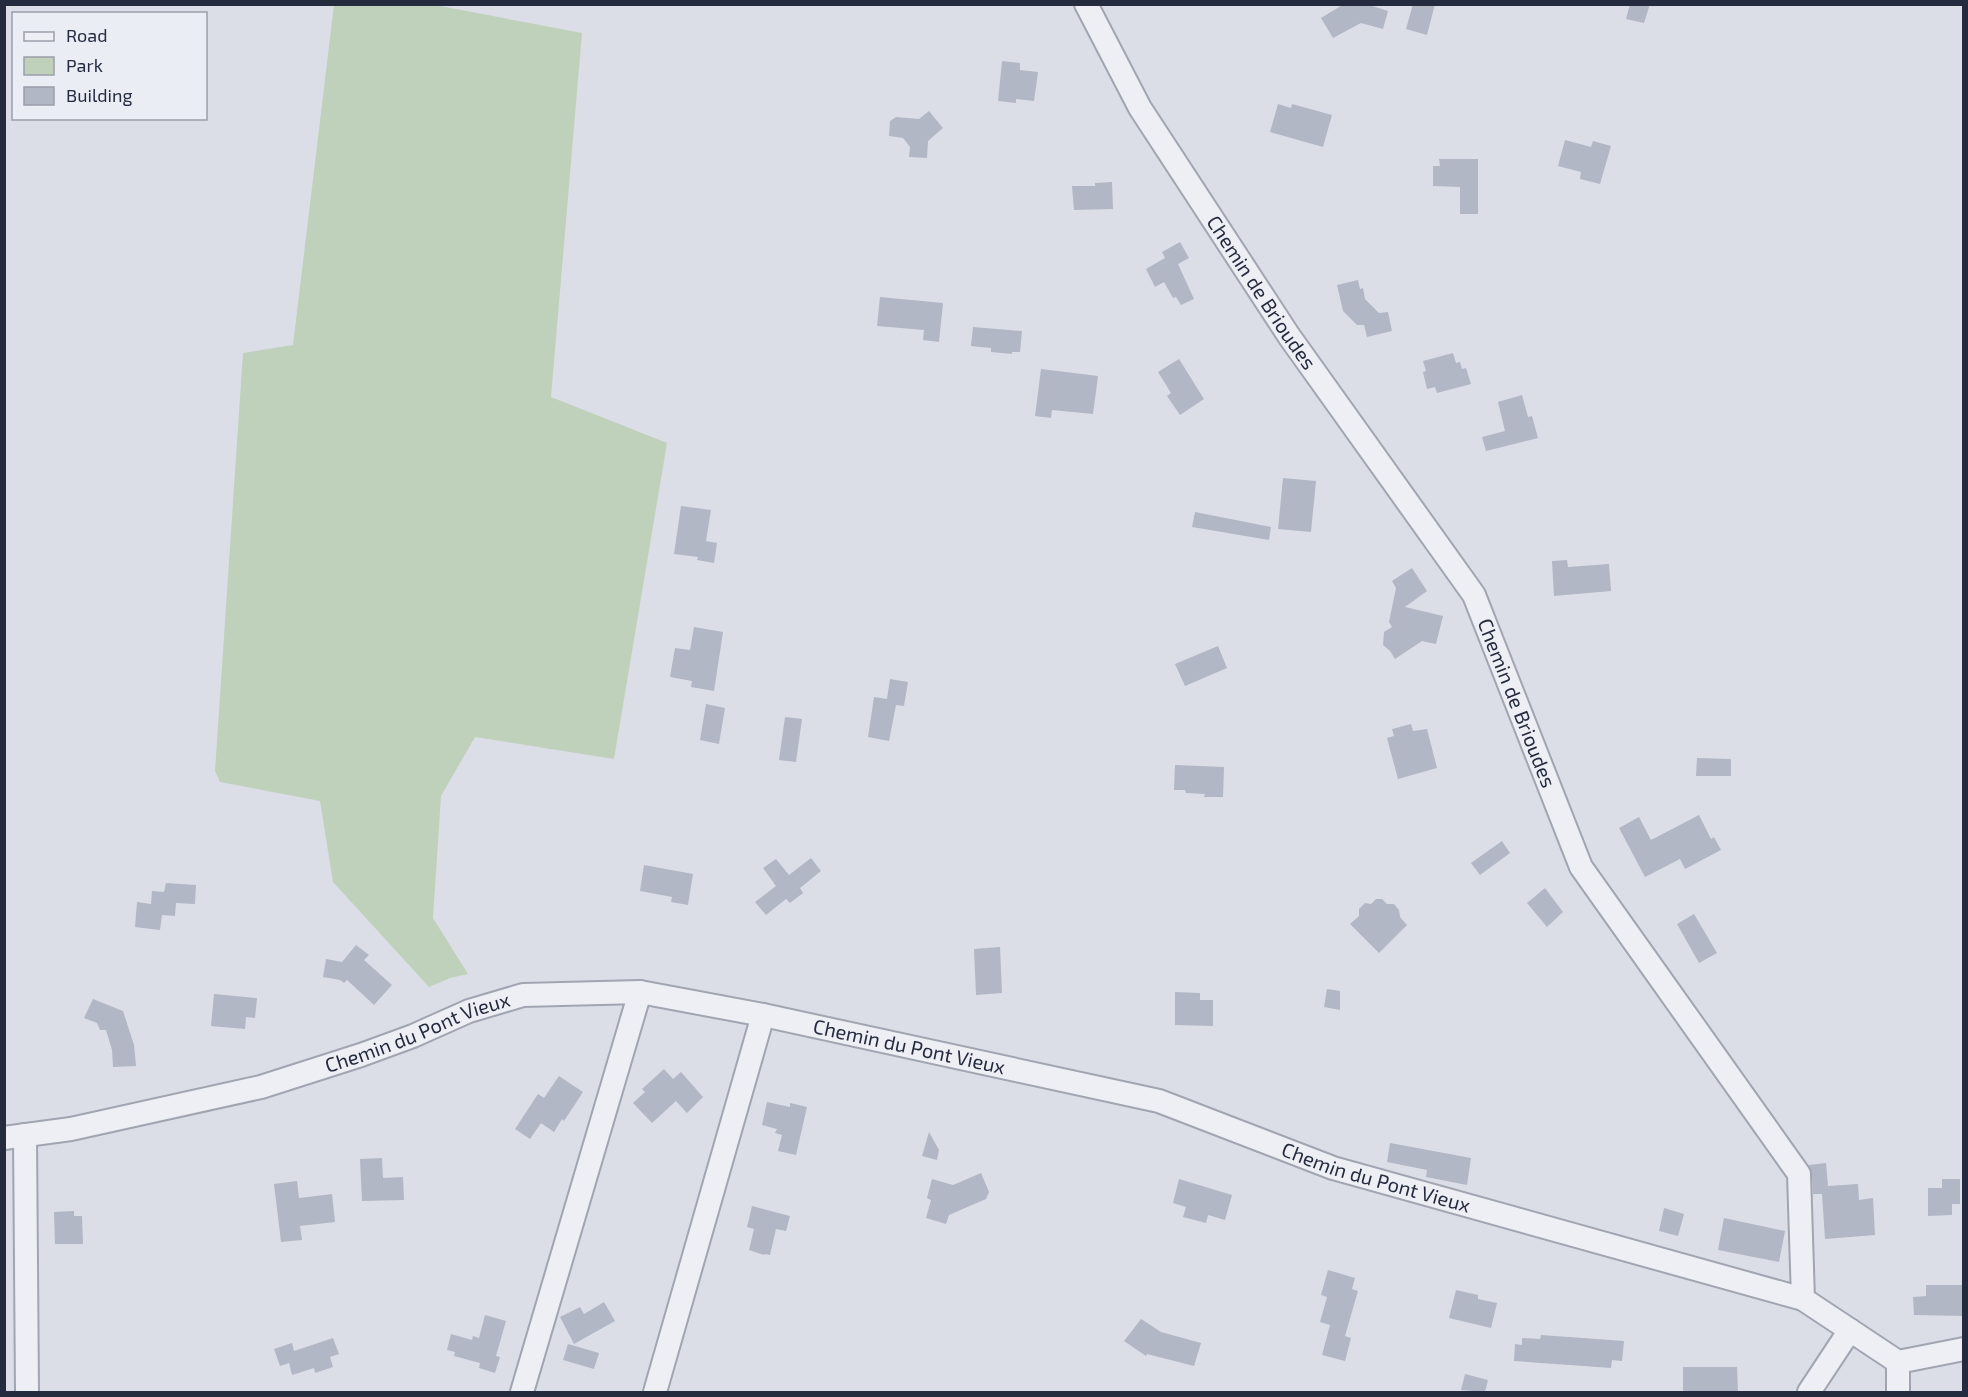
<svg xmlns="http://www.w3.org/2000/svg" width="1968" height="1397" viewBox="0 0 1968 1397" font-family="'Exo 2',sans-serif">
<rect width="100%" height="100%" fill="#dbdee7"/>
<path fill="#bfd1bb" d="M334,5H435L582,33L551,397L667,443L614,759L475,737L441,796L433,918L468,974L450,978L429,987L333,882L320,801L220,782L215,771L243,353L293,345Z"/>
<path fill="#b1b7c4" d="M1344,4H1366L1388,11L1383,29L1361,23L1333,38L1321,18Z
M1413,4H1435L1427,35L1406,29Z
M1630,4H1650L1644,23L1626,19Z
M1002,61L1020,63V70L1038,72L1034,101L1016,99V103L998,101Z
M1278,104L1291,108L1292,104L1332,115L1323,147L1270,132Z
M929,111L943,128L928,141L927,158L909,157L910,147L903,138L889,136L890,121L896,117L919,119Z
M1565,140L1591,147L1593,141L1611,146L1600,184L1580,179L1581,172L1558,166Z
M1439,159H1478V214H1460V187L1433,186V166H1440Z
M1112,182L1113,209L1074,210L1072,186H1095V183Z
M1180,242L1189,258L1178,264L1194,299L1181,305L1176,297L1173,298L1164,282L1155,287L1146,269L1165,258L1162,252Z
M1358,280L1360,289L1363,288L1365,299L1379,313L1388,312L1392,331L1367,337L1364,325H1357L1343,311L1337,285Z
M880,297L943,303L939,342L923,340L924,330L877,326Z
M973,327L1022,331L1020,352H1012V354L991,352V348L971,346Z
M1453,353L1456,363L1460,362L1462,369L1466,368L1471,384L1437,393L1435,387L1427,389L1423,372L1426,371L1423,361Z
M1179,359L1204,399L1180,415L1167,396L1171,393L1158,372Z
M1041,369L1098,376L1093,414L1052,410L1051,418L1035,416Z
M1522,395L1528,417L1532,416L1538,438L1486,451L1482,437L1505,431L1498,402Z
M1283,478L1316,481L1311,532L1278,529Z
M681,506L711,510L706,541L717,543L714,563L697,560L698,557L674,554Z
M1195,512L1271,527L1269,540L1192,527Z
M1567,560L1568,567L1609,564L1611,591L1554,596L1552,561Z
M1412,568L1427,591L1405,607L1443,616L1436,644L1422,641L1395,659L1390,651L1383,645L1384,632L1392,627L1389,622L1396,588L1392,581Z
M694,627L723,632L714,691L691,687L692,681L670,677L675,648L690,650Z
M1218,646L1227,668L1185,686L1175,664Z
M890,679L908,682L904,706L896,705L889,741L868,737L874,697L887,699Z
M706,704L725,708L719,744L700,740Z
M785,717L802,719L796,762L779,760Z
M1411,724L1413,731L1427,729L1437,768L1398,779L1387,738L1394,736L1392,729Z
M1697,758L1731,759V776H1696Z
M1175,765L1224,767L1223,797H1204L1205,794L1186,793L1185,790H1174Z
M1699,815L1711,839L1714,837L1721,850L1685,869L1680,859L1645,877L1619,828L1639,817L1651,840Z
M1502,841L1510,853L1480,875L1471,863Z
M811,858L821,871L800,888L803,893L790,903L786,899L766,915L755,902L776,886L763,868L776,859L789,875Z
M644,865L693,874L688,905L671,902L672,897L640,891Z
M166,883L196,885L195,904L176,903L175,916L162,915L160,930L135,927L137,902L151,904L152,891L164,892Z
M1545,888L1563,912L1547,927L1527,903Z
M1376,899H1382L1387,904H1394L1399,910L1400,917L1407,925L1379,953L1350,924L1359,916V909L1365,903L1371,904Z
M1694,914L1717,953L1699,963L1677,924Z
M356,945L369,955L364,960L392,985L374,1005L347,980L344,983L340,980L323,977L326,959L342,962Z
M1000,947L1002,993L976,995L974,949Z
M1327,989L1340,991V1010L1324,1007Z
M1175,992L1200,993V1000H1213V1026L1175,1025Z
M214,994L257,998L255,1018L246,1017L245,1029L211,1026Z
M93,999L123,1011L134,1045L136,1066L113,1067L112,1050L106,1030H100L97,1023L84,1018Z
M664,1069L673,1079L681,1072L703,1097L687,1113L676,1101L652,1123L633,1103L645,1092L642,1089Z
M559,1076L583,1092L564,1121L562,1119L554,1132L541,1123L530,1139L515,1129L538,1094L544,1098Z
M767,1102L790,1107V1103L807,1107L796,1155L778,1151L782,1135L775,1133L777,1129L762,1125Z
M929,1132L939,1150L937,1160L922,1156Z
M1390,1143L1471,1158L1467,1185L1426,1177L1427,1170L1387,1162Z
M382,1158L383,1178L403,1177L404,1200L362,1201L360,1159Z
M1826,1163L1828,1186L1858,1184L1859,1200L1873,1198L1875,1235L1825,1239L1822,1194H1813L1812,1174L1809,1165Z
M981,1173L989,1192L986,1199L949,1215L946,1224L926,1218L931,1200L927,1198L932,1179L953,1185Z
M1179,1179L1232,1195L1225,1220L1208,1215L1206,1223L1183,1217L1186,1207L1173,1203Z
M1942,1179H1960V1204H1952V1215L1928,1216V1188H1942Z
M297,1181L299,1198L332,1194L335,1222L300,1226L302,1240L281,1242L274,1184Z
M752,1206L790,1216L786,1231L776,1229L770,1255L765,1254L764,1255L749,1250L754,1229L747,1227Z
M1664,1208L1684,1214L1678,1236L1659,1231Z
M74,1211V1216H82L83,1244H55L54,1212Z
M1724,1218L1785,1231L1779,1262L1718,1250Z
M1328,1270L1355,1278L1352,1289L1358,1291L1345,1336L1351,1338L1345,1361L1322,1355L1330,1325L1320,1322L1327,1297L1321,1295Z
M1926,1285H1964V1316L1914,1315L1913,1297L1926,1296Z
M1456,1290L1478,1295V1299L1497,1303L1491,1328L1449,1318Z
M604,1302L615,1321L574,1344L560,1317L580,1307L584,1314Z
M485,1315L506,1321L496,1356L500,1357L495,1373L479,1368L480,1363L454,1356L455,1352L447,1350L451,1334L472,1340L473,1336L479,1338Z
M1141,1319L1161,1332L1201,1343L1194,1366L1147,1354L1146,1356L1124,1341Z
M1541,1335L1624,1341L1622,1361L1612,1360L1611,1368L1514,1361L1515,1344L1522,1345V1338L1540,1339Z
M333,1338L339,1354L330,1357L333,1367L315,1373L314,1368L292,1375L289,1363L280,1366L274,1349L292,1343L294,1351Z
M568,1344L599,1353L594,1369L563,1360Z
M1683,1367H1737L1738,1392H1683Z
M1465,1374L1488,1380L1485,1392L1461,1390Z"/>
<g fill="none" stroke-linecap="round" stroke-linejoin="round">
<defs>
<g id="minor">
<path id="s1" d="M1086,4L1140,108L1289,336L1474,595L1581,867L1799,1174L1803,1299L1898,1362V1392"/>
<path d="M25,1135L27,1392"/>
<path id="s2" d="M4,1138L71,1129L261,1087L361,1055L413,1036L469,1011L523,995L640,992L763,1015L1159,1101L1333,1168L1803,1299"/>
<path d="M1898,1362L1964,1349"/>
<path d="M522,1392L640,992"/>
<path d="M655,1392L763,1015"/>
<path d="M1809,1392L1850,1330"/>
</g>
</defs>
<use href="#minor" stroke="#a0a5b1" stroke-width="26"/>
<use href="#minor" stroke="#edeff5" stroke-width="22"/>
</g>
<g text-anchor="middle" stroke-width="4.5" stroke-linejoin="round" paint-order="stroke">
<g font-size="20" fill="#242b3e" stroke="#eaedf4">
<text dy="7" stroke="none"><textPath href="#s1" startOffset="338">Chemin de Brioudes</textPath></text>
<text dy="7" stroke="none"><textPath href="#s1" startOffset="824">Chemin de Brioudes</textPath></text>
<text dy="7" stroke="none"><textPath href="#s2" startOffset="428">Chemin du Pont Vieux</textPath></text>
<text dy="7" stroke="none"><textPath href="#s2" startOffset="932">Chemin du Pont Vieux</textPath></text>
<text dy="7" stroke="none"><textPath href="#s2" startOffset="1418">Chemin du Pont Vieux</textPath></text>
</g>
</g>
<rect width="1968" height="1397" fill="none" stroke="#242b3e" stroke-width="12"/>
<rect x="12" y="12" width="195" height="108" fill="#eaedf4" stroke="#9b9fab" stroke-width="1.5"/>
<rect x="24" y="32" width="30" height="9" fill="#edeff5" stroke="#9b9fab" stroke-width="1.5"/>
<text x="66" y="42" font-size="18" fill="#242b3e">Road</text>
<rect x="24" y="57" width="30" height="18" fill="#bfd1bb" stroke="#9b9fab" stroke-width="1.5"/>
<text x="66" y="72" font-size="18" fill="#242b3e">Park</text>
<rect x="24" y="87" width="30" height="18" fill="#b1b7c4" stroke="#9b9fab" stroke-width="1.5"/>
<text x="66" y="102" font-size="18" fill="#242b3e">Building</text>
</svg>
